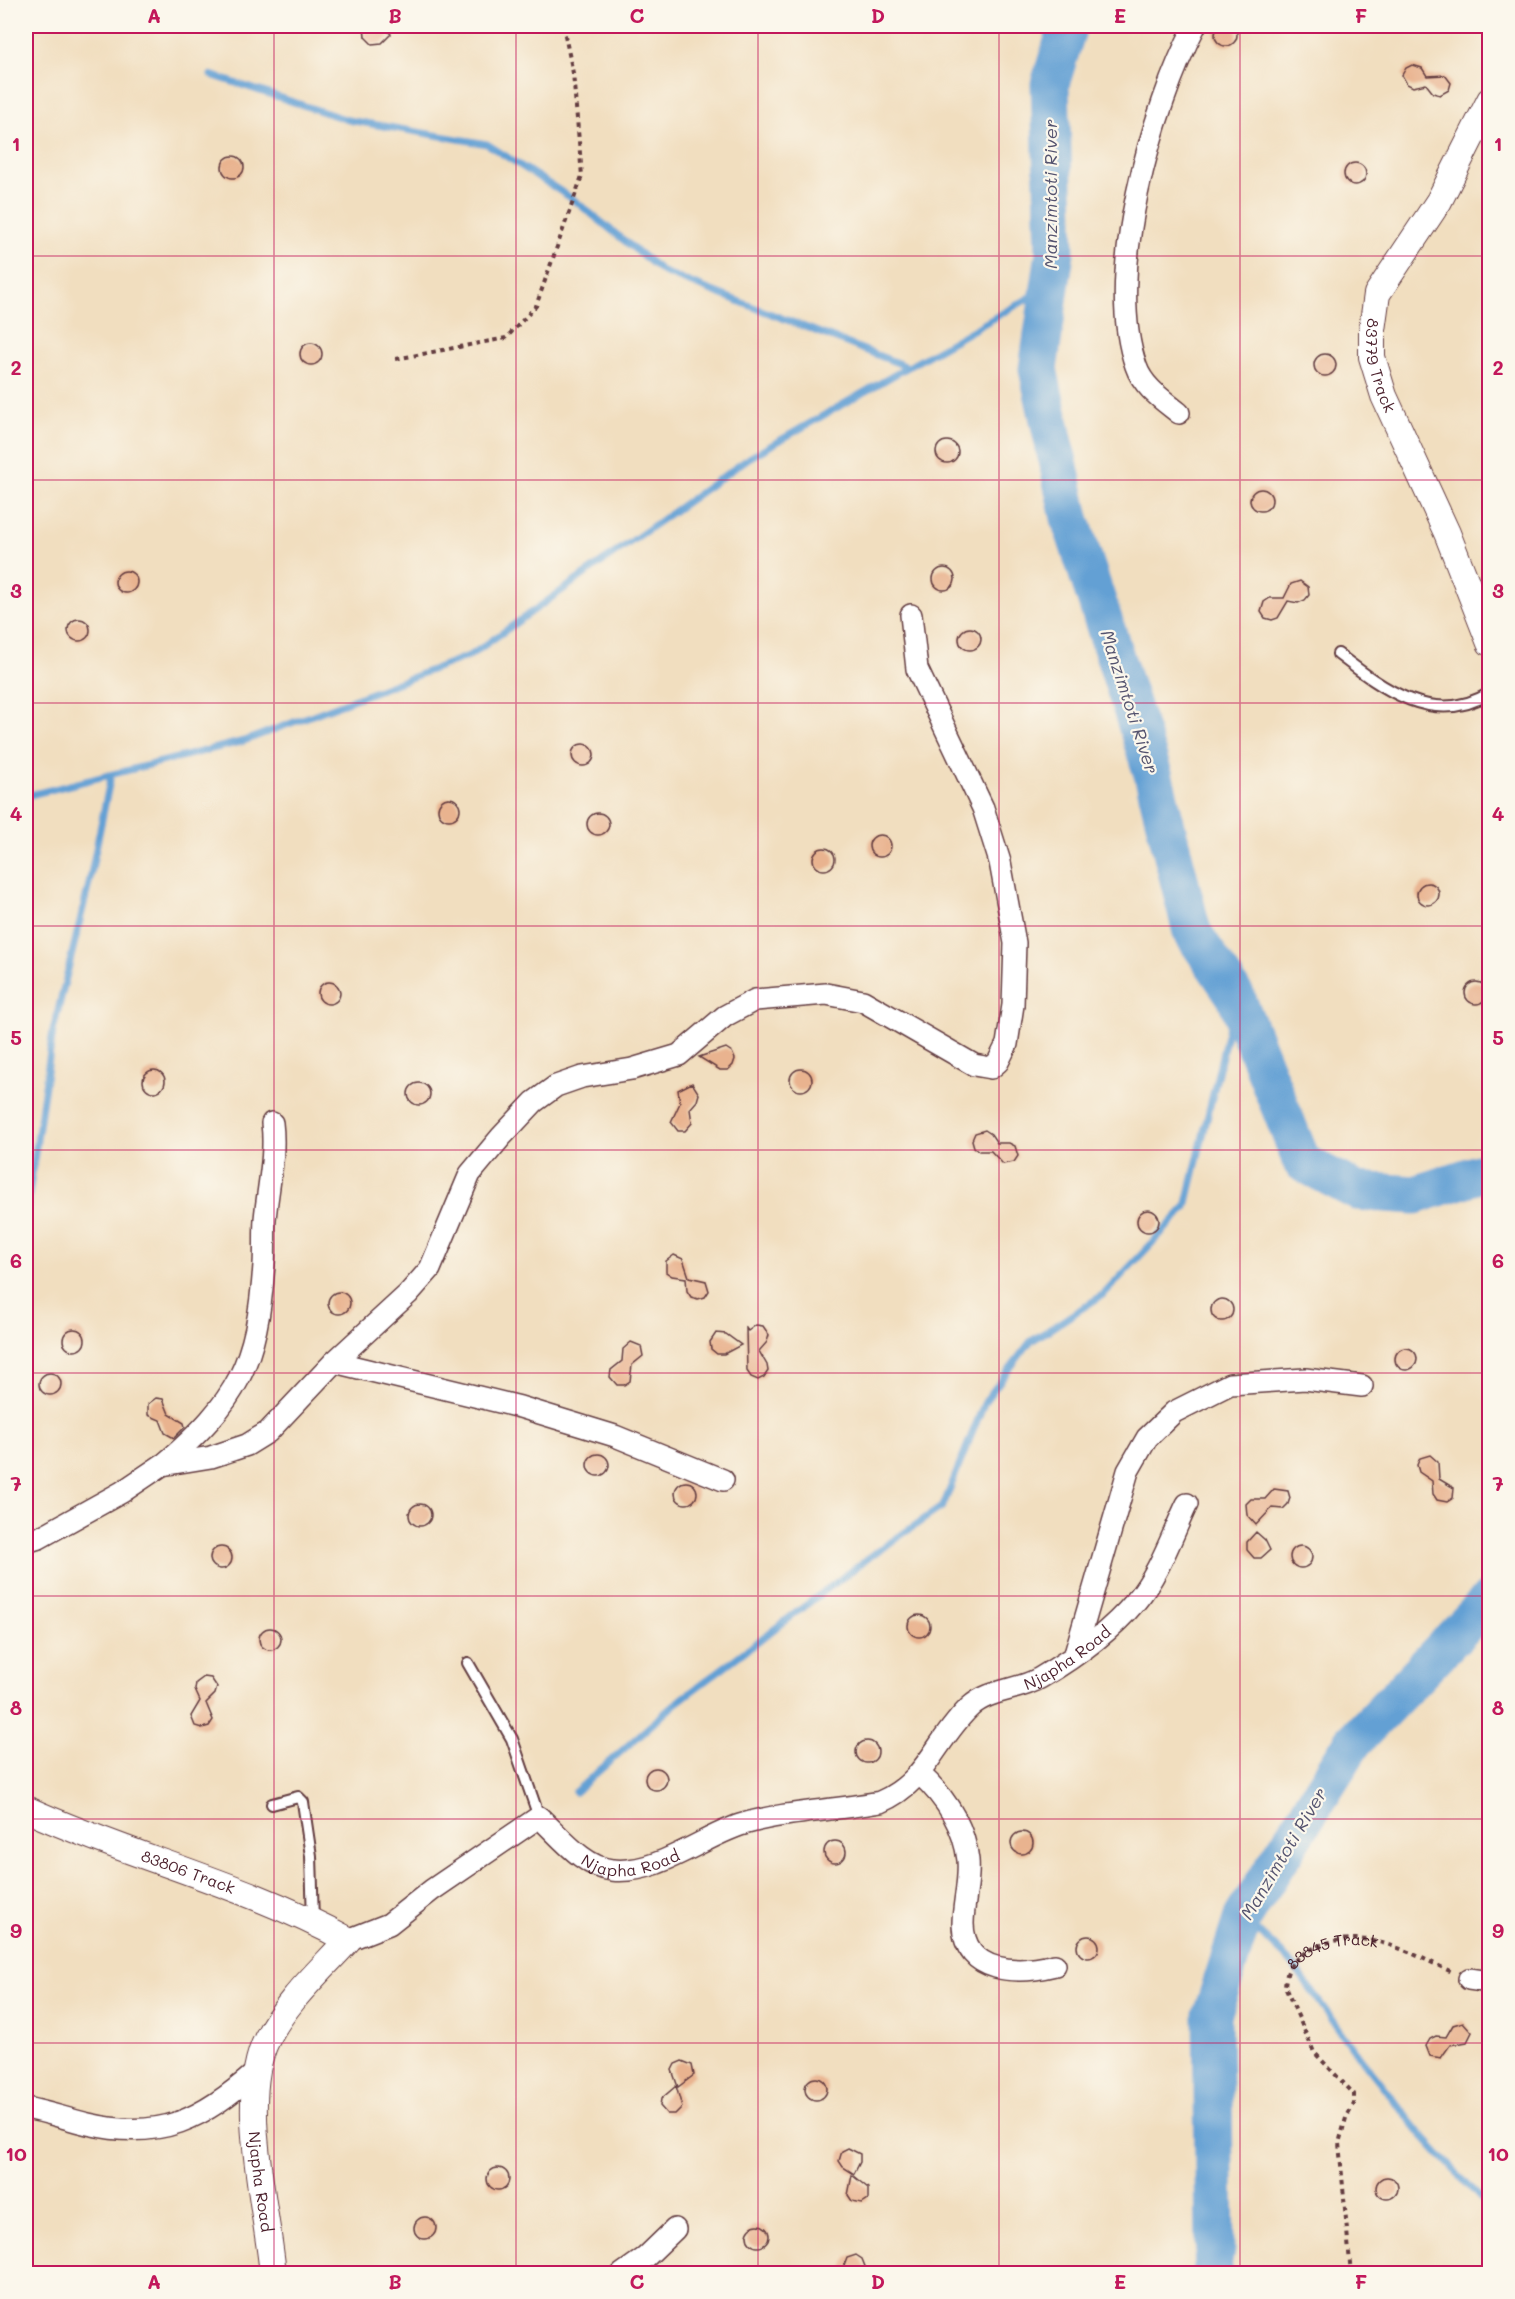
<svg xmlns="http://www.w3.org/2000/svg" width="1515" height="2299" viewBox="0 0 1515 2299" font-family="Mali,sans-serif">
<rect width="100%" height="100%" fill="#fbf7ec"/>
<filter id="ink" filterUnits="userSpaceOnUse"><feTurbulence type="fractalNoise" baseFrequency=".0167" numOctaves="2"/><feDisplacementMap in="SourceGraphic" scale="12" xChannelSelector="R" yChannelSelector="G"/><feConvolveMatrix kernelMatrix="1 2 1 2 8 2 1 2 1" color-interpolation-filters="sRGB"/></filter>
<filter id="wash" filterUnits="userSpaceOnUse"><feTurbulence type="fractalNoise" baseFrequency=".008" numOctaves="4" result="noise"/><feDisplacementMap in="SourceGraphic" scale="24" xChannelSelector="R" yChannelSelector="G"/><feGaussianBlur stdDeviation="1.35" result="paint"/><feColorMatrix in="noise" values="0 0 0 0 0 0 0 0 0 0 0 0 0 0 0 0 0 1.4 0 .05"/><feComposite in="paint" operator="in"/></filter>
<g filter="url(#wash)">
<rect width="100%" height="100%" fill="#f1debf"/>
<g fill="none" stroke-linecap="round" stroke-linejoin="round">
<path stroke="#64a0d4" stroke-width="7" d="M211,75L348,120L487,144L574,200L663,272L908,367
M26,796L244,741L471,655L749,458L1050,286
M26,1215L53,1031L88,888L111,775
M575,1792L675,1704L875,1553L943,1506L985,1401L1030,1342L1104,1294L1186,1207L1236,997
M1243,1917L1291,1962L1351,2046L1421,2134L1490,2209"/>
<path stroke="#64a0d4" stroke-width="39" d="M1068,26L1050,84L1055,253L1038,369L1070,518L1153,774L1192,932L1236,997L1302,1162L1357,1191L1415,1195L1490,1170
M1211,2274L1215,2249L1212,2015L1243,1917L1353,1742L1490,1599"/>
</g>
<g id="blocks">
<path fill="#e9b38f" d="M1215 35a11 11 0 1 1 22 0a11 11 0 1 1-22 0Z
M364,26H382L391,34L382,43L372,44L365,37Z
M1412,65L1422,68L1427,76L1445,75L1451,83L1449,90L1440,95L1433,93L1426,84L1413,87L1407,84L1402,75L1406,68Z
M222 167a11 11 0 1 1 22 0a11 11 0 1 1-22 0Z
M1344 174a11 11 0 1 1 22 0a11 11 0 1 1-22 0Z
M300 354a11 11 0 1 1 22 0a11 11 0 1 1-22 0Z
M1314 365a11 11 0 1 1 22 0a11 11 0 1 1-22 0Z
M936 452a11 11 0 1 1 22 0a11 11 0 1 1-22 0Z
M1250 500a11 11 0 1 1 22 0a11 11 0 1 1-22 0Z
M933 579a11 11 0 1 1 22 0a11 11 0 1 1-22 0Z
M115 582a11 11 0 1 1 22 0a11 11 0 1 1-22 0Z
M1300,581L1308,587L1309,595L1305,600L1298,603L1288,601L1278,618L1272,620L1265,618L1261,612L1264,602L1270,598H1284L1291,584Z
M68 630a11 11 0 1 1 22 0a11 11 0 1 1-22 0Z
M959 639a11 11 0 1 1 22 0a11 11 0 1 1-22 0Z
M572 755a11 11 0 1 1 22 0a11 11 0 1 1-22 0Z
M438 809a11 11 0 1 1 22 0a11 11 0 1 1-22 0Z
M587 824a11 11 0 1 1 22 0a11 11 0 1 1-22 0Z
M869 846a11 11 0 1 1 22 0a11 11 0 1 1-22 0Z
M813 859a11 11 0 1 1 22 0a11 11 0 1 1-22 0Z
M1417 894a11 11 0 1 1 22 0a11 11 0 1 1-22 0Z
M318 993a11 11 0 1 1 22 0a11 11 0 1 1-22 0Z
M1465 993a11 11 0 1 1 22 0a11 11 0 1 1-22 0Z
M726,1048L732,1052L735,1059L733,1065L728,1070H720L699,1057Z
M790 1080a11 11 0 1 1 22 0a11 11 0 1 1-22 0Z
M143 1081a11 11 0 1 1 22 0a11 11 0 1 1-22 0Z
M692,1083L699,1094L697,1101L690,1109L692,1123L685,1131H678L671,1122L680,1103L678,1090Z
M408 1094a11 11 0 1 1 22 0a11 11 0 1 1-22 0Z
M985,1130L991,1134L997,1143H1009L1015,1146L1018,1156L1014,1162L1003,1164L991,1151H979L974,1147L972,1140L975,1133Z
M1137 1221a11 11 0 1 1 22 0a11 11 0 1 1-22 0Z
M674,1255L683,1259L689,1277L706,1281L709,1291L705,1297L698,1299L691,1297L687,1291L686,1278L672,1276L666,1272V1261Z
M328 1303a11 11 0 1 1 22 0a11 11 0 1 1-22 0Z
M1211 1310a11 11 0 1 1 22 0a11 11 0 1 1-22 0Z
M756,1325L763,1326L769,1335L767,1342L759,1351L767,1365L768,1371L764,1377L758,1380L751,1377L747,1371L746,1328L748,1331Z
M63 1340a11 11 0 1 1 22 0a11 11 0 1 1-22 0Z
M716,1333L726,1334L741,1345L724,1354H717L711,1349L710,1342Z
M631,1342L641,1346L643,1356L632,1365L630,1381L624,1385H617L610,1377L611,1370L622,1361L623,1349Z
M1395 1359a11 11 0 1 1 22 0a11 11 0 1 1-22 0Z
M39 1384a11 11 0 1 1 22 0a11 11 0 1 1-22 0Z
M156,1398L163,1399L169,1414L184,1423L185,1427L174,1438L165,1433L160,1420L148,1415V1404Z
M587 1465a11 11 0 1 1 22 0a11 11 0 1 1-22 0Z
M1430,1455L1438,1462L1439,1479L1454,1488L1453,1498L1447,1502L1437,1500L1433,1494L1432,1481L1419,1472L1417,1465L1420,1458Z
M675 1493a11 11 0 1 1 22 0a11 11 0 1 1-22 0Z
M1274,1489L1288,1491L1290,1498L1288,1504L1283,1509L1272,1508L1256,1525L1247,1515L1246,1504L1251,1499H1265Z
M409 1515a11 11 0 1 1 22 0a11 11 0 1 1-22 0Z
M1256,1532L1265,1540L1270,1550L1261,1558H1254L1247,1550V1542Z
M1290 1557a11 11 0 1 1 22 0a11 11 0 1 1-22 0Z
M210 1558a11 11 0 1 1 22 0a11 11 0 1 1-22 0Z
M908 1626a11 11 0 1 1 22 0a11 11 0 1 1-22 0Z
M259 1639a11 11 0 1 1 22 0a11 11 0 1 1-22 0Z
M204,1677L211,1678L217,1687L215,1694L206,1703L213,1720L209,1726L202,1728L195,1726L191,1716L200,1701L195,1690L196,1683Z
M856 1752a11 11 0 1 1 22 0a11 11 0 1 1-22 0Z
M645 1779a11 11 0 1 1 22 0a11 11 0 1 1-22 0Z
M1011 1843a11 11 0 1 1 22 0a11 11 0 1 1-22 0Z
M824 1852a11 11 0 1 1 22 0a11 11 0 1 1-22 0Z
M1077 1947a11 11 0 1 1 22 0a11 11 0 1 1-22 0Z
M1463,2022L1472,2032L1467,2042L1450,2045L1441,2058L1430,2056L1426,2046L1430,2039L1436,2036L1446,2037L1453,2025Z
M682,2061L692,2065L694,2075L678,2087L672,2070L675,2064Z
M805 2089a11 11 0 1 1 22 0a11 11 0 1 1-22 0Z
M676,2086L682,2107L675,2114H667L660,2106L661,2099Z
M848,2148L860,2154V2162L854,2174L843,2167L839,2161L842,2151Z
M487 2179a11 11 0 1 1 22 0a11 11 0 1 1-22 0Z
M852,2175L868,2188V2199L862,2203L852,2201L848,2195Z
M1376 2188a11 11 0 1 1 22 0a11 11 0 1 1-22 0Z
M414 2228a11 11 0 1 1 22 0a11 11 0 1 1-22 0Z
M747 2236a11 11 0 1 1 22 0a11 11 0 1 1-22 0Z
M856,2255L862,2259L868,2274H841L847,2258Z"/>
</g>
</g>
<g filter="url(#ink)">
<use href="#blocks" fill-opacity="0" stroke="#633c41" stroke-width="1.5"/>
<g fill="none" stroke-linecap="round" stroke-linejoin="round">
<defs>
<path id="service" d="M1338,654C1382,688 1433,728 1490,693
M468,1663L512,1739L539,1817
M272,1804L298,1797L303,1802L311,1856L313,1921"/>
<g id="minor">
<path d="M1179,413C1163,400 1143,387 1136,366C1104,275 1152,108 1195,26"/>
<path d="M334,1362L520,1407L615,1436L723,1480"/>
<path d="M163,1465C238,1400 257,1365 264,1265C265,1249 264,1234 265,1219C268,1186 276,1155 272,1123"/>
<path d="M26,1542L39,1538L122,1492L162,1465L211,1457L247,1445L268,1432L334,1362L408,1294L430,1269L470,1174L501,1137L534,1102L556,1086L582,1077L632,1069L679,1055L725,1016L755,1000L826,994L863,1001L974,1065L991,1068L998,1062L1007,1044L1013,1005L1015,943L1000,862L983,808L917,669L911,615"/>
<path d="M1075,1654L1128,1471L1147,1438L1174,1412L1230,1384L1305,1379L1362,1386"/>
<path d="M920,1774C945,1797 964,1825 968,1860C970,1882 963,1903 963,1924C964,1975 1019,1974 1055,1965"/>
<path id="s2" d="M348,1940L389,1924L432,1890L539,1817C559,1835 584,1868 612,1870C656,1875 701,1838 740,1825C781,1812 837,1810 880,1802C927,1782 935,1740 970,1707C989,1689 1018,1691 1040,1678C1074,1658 1111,1631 1136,1601C1159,1574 1172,1535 1187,1504"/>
<path d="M1469,1979L1490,1982"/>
<path d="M26,2108C47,2112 67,2119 88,2124C161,2141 203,2119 256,2072"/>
<path d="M622,2274L646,2257L675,2229"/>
</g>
<g id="tertiary">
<path id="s3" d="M1490,100L1439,201L1377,294L1372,330V357L1384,396L1447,533L1490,643"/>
<path id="s4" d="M26,1809C131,1857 246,1884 348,1940C320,1971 286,2001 267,2039C237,2098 267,2208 273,2274"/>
</g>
</defs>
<use href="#service" stroke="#633c41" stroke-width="14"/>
<use href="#minor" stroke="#633c41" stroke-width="24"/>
<use href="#tertiary" stroke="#633c41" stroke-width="28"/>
<g stroke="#633c41" stroke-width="4" stroke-dasharray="4.5 4.5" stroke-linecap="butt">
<path d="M396,359L506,338L536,306L582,176L573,73L563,26"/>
<path id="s1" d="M1351,2274L1339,2143L1346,2118L1354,2104V2094L1314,2052L1285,1987C1286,1969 1292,1960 1308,1951C1360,1923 1404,1950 1452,1972"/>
</g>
<use href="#service" stroke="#fff" stroke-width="10"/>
<use href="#minor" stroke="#fff" stroke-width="21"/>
<use href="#tertiary" stroke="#fff" stroke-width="26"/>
</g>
</g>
<path fill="none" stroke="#c2185b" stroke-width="1.5" stroke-opacity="0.55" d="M274,26V2274M516,26V2274M758,26V2274M999,26V2274M1240,26V2274M26,256H1490M26,480H1490M26,703H1490M26,926H1490M26,1150H1490M26,1373H1490M26,1596H1490M26,1819H1490M26,2043H1490"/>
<g text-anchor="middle" stroke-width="4.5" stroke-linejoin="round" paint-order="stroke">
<g font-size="16" fill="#4a1f2b" stroke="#fbf7ec">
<text dy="6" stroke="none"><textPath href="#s3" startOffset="298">83779 Track</textPath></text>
<text dy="6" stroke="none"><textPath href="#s2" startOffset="842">Njapha Road</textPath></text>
<text dy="6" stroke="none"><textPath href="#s2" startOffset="339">Njapha Road</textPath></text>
<text dy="6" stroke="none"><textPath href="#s4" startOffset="174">83806 Track</textPath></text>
<text dy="6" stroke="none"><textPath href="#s1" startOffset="382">83845 Track</textPath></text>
<text dy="6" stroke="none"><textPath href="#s4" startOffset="621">Njapha Road</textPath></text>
</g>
<g font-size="18" font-style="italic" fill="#54536f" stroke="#fbf7ec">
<text transform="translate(1051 194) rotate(-90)" y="6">Manzimtoti River</text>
<text transform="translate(1129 702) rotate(72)" y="6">Manzimtoti River</text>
<text transform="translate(1284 1854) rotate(-59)" y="6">Manzimtoti River</text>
</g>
</g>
<rect width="1515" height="2299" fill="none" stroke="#fbf7ec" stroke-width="66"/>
<rect x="33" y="33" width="1449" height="2233" fill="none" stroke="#c2185b" stroke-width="2"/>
<g font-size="20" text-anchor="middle" font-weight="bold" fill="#c2185b">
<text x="154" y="23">A</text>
<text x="395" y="23">B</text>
<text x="637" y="23">C</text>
<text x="878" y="23">D</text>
<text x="1120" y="23">E</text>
<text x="1361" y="23">F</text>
<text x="16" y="151">1</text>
<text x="1498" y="151">1</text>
<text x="16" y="375">2</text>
<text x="1498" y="375">2</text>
<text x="16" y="598">3</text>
<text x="1498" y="598">3</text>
<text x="16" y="821">4</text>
<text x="1498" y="821">4</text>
<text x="16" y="1045">5</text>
<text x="1498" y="1045">5</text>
<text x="16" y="1268">6</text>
<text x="1498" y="1268">6</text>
<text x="16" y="1491">7</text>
<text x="1498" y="1491">7</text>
<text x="16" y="1715">8</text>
<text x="1498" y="1715">8</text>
<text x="16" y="1938">9</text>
<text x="1498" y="1938">9</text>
<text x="16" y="2161">10</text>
<text x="1498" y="2161">10</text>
<text x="154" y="2289">A</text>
<text x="395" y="2289">B</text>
<text x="637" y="2289">C</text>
<text x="878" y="2289">D</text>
<text x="1120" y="2289">E</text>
<text x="1361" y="2289">F</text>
</g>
</svg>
